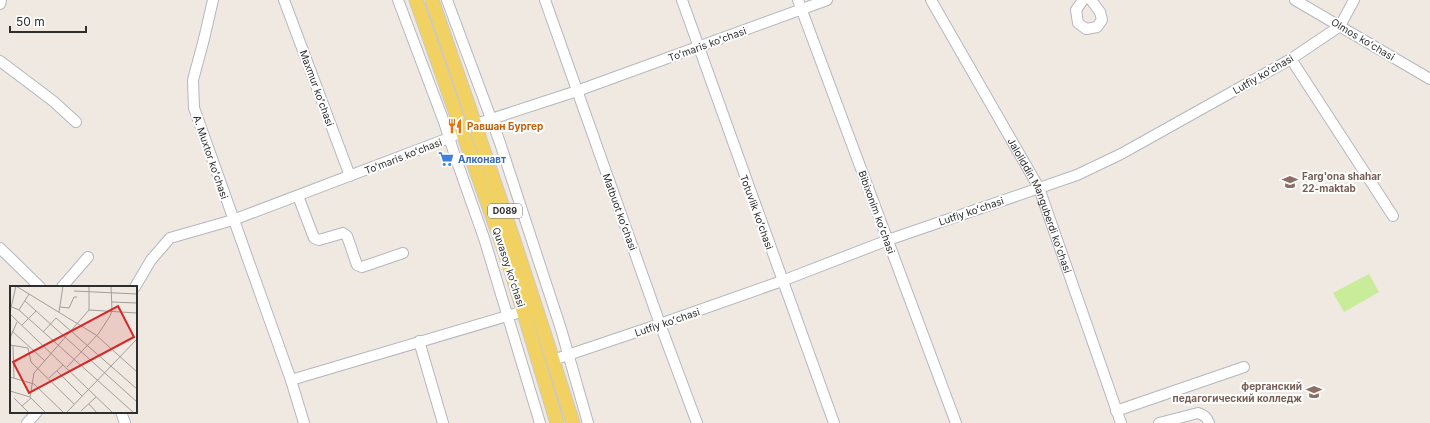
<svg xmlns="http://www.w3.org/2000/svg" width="1430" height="423" viewBox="0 0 1430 423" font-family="Inter,sans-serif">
<rect width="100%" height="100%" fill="#efe9e1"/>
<path fill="#c9ec9a" d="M1369,274L1379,292L1344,312L1333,293Z"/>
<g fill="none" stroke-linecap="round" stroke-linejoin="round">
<defs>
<g id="minor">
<path d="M213,0L204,39L193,80L194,108L291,380L304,423"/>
<path d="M284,0L350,176"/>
<path d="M398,0L444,122L455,156L484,238L540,423"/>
<path d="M447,0L499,140L561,329L588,423"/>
<path d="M545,0L660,324L697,423"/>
<path d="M682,0L834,423"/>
<path d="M798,0L956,423"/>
<path id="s1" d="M931,0L1039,188L1121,423"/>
<path d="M1083,0L1076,10L1078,23L1086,29L1097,27L1102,20L1100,12L1091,0"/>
<path d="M1295,0L1430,79"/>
<path d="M0,4L1,0"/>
<path d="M1291,59L1393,216"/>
<path d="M0,61L53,101L76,122"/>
<path d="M298,196L314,238L319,240L343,233L347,236L357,265L362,267L403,253"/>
<path d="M0,248L40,287"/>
<path d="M62,287L88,257"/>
<path d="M135,287L151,260L170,238L233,220L449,138L476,124L577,91L827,0"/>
<path d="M419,341L443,423"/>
<path d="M553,360L660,324L782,281L888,240L1077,175L1121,154L1291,59L1340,26L1354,0"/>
<path d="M291,380L524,311"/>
<path d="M1116,411L1244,367"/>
<path d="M121,412L125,423"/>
<path d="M27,423L37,412"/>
<path d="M1159,423L1198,413C1204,415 1207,417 1209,423"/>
</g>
<path id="major" d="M416,0L509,264L557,423
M432,0C481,140 528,281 573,423"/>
</defs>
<use href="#minor" stroke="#b4b7c1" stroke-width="12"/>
<use href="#major" stroke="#c9c9c9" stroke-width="15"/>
<use href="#minor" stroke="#fff" stroke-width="10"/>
<use href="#major" stroke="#f2d163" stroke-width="13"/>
</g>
<defs>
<symbol id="restaurant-bare" viewBox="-9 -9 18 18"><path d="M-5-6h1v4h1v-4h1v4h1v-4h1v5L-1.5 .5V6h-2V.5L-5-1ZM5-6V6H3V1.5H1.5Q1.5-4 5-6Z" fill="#e8710a" stroke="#fff" stroke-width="2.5" paint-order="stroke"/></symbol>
<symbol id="supermarket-bare" viewBox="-9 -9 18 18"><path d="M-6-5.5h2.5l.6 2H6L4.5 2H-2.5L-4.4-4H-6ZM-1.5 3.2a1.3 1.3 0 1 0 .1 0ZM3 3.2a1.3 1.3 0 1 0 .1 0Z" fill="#3f7fe0" stroke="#fff" stroke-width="2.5" paint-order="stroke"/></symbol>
<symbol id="school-bare" viewBox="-9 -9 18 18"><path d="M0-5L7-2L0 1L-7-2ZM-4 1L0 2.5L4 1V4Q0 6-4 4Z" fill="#8d6e63" stroke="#fff" stroke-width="2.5" paint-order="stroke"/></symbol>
<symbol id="university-bare" viewBox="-9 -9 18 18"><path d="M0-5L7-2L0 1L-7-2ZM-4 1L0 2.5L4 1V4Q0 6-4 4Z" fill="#8d6e63" stroke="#fff" stroke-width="2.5" paint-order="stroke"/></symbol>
</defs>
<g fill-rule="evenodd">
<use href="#restaurant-bare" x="444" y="115" width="22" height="22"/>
<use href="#supermarket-bare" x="435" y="148" width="22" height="22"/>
<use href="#school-bare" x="1279" y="171" width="22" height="22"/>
<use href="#university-bare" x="1303" y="381" width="22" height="22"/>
</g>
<g text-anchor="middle" stroke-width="4" stroke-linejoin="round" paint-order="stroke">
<rect fill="#fff" stroke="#6d6d6d" stroke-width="1" x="488" y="204" width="34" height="14" rx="3"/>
<g font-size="9" font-weight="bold" fill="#2e2e2e">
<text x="505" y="214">D089</text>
</g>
<g font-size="10" fill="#2e2e2e" stroke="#fff">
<text transform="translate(1363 39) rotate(31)" y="4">Olmos koʻchasi</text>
<text transform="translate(707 44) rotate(-20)" y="4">Toʻmaris koʻchasi</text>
<text transform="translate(1263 74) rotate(-30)" y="4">Lutfiy koʻchasi</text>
<text transform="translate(317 88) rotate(70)" y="4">Maxmur koʻchasi</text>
<text transform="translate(403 156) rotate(-21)" y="4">Toʻmaris koʻchasi</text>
<text transform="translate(211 157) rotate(71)" y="4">A. Muxtor koʻchasi</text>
<text dy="4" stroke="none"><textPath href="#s1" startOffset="233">Jaloliddin Manguberdi ko'chasi</textPath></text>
<text transform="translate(971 211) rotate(-19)" y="4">Lutfiy koʻchasi</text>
<text transform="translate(620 212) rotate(70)" y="4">Matbuot koʻchasi</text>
<text transform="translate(757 212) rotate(70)" y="4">Totuvlik koʻchasi</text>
<text transform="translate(877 212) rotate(70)" y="4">Bibixonim koʻchasi</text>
<text transform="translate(509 267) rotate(72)" y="4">Quvasoy koʻchasi</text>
<text transform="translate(667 322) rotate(-19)" y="4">Lutfiy koʻchasi</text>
</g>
<g font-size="10" font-weight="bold" fill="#c56008" stroke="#fff" text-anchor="start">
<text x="467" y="130">Равшан Бургер</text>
</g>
<g font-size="10" font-weight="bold" fill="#366cbe" stroke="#fff" text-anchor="start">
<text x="458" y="163">Алконавт</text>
</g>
<g font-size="10" font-weight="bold" fill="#785e54" stroke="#fff" text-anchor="start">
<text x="1302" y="180">Farg'ona shahar<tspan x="1302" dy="12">22-maktab</tspan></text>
<text x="1302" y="390" text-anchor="end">ферганский<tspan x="1302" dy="12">педагогический колледж</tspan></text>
</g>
</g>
<g transform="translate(10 286)">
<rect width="127" height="127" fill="#efe9e1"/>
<path fill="none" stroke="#a29e99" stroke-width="1" d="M6,0L86,49L127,86M64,5L127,8M15,15L127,116M102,16L127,17M2,21L9,24L124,127M50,21L59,22L64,11H67M9,24L19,8M79,24L127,27M0,26L6,0M49,26L53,0M0,28L103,127M12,39L26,25M2,45L35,75M33,46L46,32L127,103M0,52L7,36M0,59L18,62M3,60L4,92M18,62L21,76L64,118M57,81L89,47L100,30L102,25L101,0M47,85L72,110M0,91L24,98L54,127M39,92L53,79M0,105L20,111L36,127M20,111L24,87L79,24V0M4,112L19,127M79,118L87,127M12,120L21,112M71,125L86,111M56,127L127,53"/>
<path fill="#d62828" fill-opacity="0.15" stroke="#d62828" stroke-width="2" d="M108,20L124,51L19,107L3,76Z"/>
<rect width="127" height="127" fill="none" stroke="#2e2e2e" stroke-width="2"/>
</g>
<path d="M10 26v6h76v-6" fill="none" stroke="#2e2e2e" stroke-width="2"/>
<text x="16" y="26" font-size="12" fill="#2e2e2e" stroke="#ffffff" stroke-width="3" paint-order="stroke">50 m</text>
</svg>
